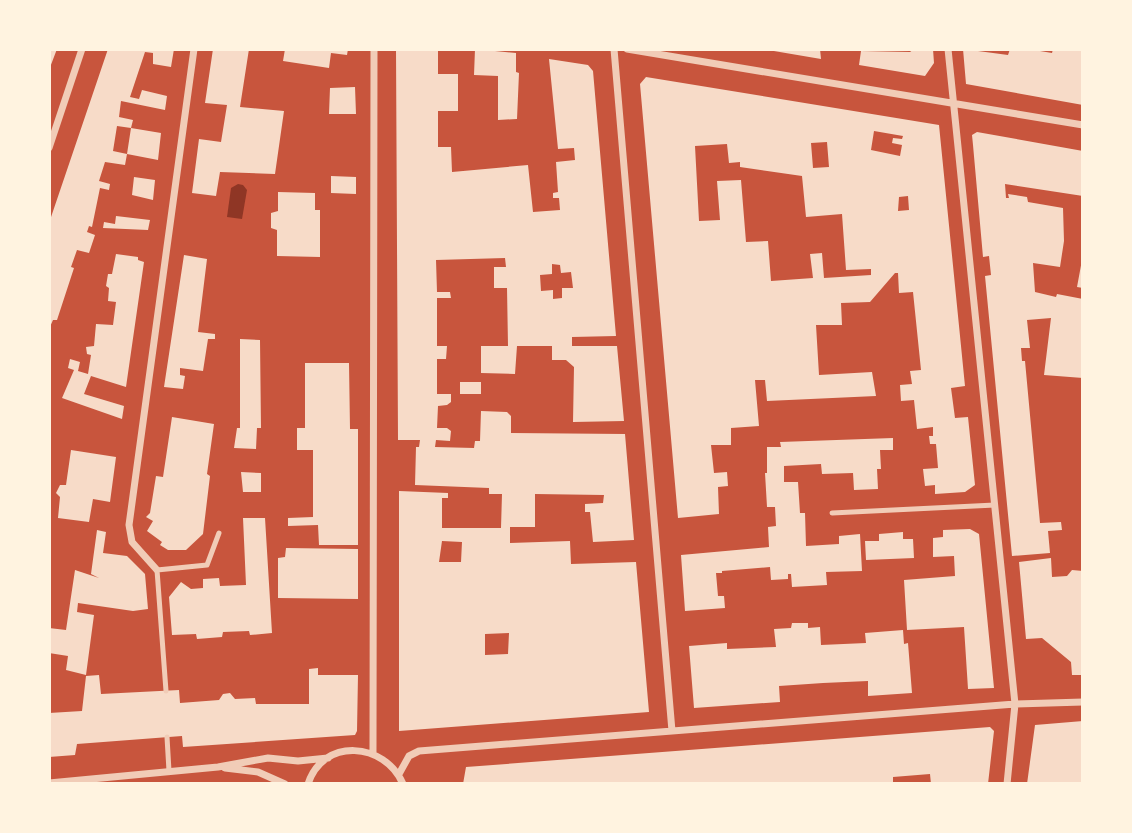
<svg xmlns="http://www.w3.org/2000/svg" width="1132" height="833" viewBox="0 0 1132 833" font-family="Figtree,sans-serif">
<rect width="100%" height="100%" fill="#c8553d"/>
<path fill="#8f3625" d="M238,184L243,185L247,190L242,219L227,217L231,188Z"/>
<path fill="#f7dbc8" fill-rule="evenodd" d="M49,49H57L49,70Z
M108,49H174L171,67L153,64V53L145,52L130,97L139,99L142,90L167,96L165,110L121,101L119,117L133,120L131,128L161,133L158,160L127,154L125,165L105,162L99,181L110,184L109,190L100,188L92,227L89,226L87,232L95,235L89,253L77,250L71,267L74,268L57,320H53L49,329V223ZM117,126L131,128L127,154L113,151Z
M213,49H249L240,107L284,111L275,174L220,172L216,196L192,193L199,139L221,142L227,105L205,103Z
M285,49H348L347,55L331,53L329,68L283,61Z
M396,49H438V74H458V111H438V147H451L452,172L528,165L533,212L560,210L559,198H553V193L558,192L556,162L575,160L574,148L558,149L549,59L588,65L593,71L616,336L572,337V346H617L624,421L573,422L574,367L566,360H552V346H517L515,374L481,373V346H508L507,288H494V267H506L505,258L436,260L437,292H450L451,298H437V346H447L446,359H437V394H451V402L447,405L438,406L437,428H447L451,431L450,441L436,440L435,447L474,448L475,441H480L481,411L507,412L511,416V433L625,434L634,540L593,542L590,512H585V504L603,503L604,495L535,494V527H510V543L570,541L571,564L636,562L649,712L399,731V491L448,493V498H442V528H501L502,494H489V488L415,485L416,447H419L420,440H398ZM552,264L560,265L561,273L571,272L573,288H562V298L553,299V290L541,291L540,275L552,274ZM442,541L462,542L461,562H439ZM509,633L508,654L485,655V634Z
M475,49L516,53V72L519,73L517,119L498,120V76L474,75Z
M769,49H820L821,59L768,50Z
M914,49H933L934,63L925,76L859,65L861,51L910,52Z
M963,49L1008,55L1010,49H1028L1052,53L1053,49H1083V105L966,84Z
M646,77L939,125L965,386L951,388L955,418L968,417L975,485L965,492L935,494V485L925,486L923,469L938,468L936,444H930L929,436H933V427L917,429L914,400L901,401L900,385L912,384L910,371L921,370L913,292L899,293L898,273H895L870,302L841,303L842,325H816L819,375L872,372L876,396L767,401L765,380H755L759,426L731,428V445H711L714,473L727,472L728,486L718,487L719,514L678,518L640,84ZM874,131L903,136L902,139L893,138L892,143L902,145L900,156L871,150ZM827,142L829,167L813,168L811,143ZM727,144L729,163L740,162V167L802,176L806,217L842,214L846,270L871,269V275L824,278L822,253L810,254L813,278L771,281L768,241L746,242L741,180L717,181L720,220L699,221L695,146ZM908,196L909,210L898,211L899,197Z
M355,87L356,114H329L330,88Z
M977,132L1083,151V196L1005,184L1006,198H1009L1008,194L1027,197L1028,202L1063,208L1064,241L1060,267L1033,263L1035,292L1056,297L1057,294L1083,299V378L1044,375L1051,318L1027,320L1030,348H1021L1022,361H1025L1040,523L1061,522L1062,530L1048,531L1050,553L1012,556L985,276L991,275L989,256L983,257L973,145L972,135Z
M331,176L356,177V194L331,193Z
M134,177L155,180L153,200L132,195Z
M278,192L315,193V210H320V257L277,256V230L271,228V213L278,211Z
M116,216L150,220L148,230L103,228L104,222L115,224Z
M116,254L138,257V260L144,262L126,387L91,376L84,394L124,406L122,419L62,398L74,370L68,368L70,359L80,362L78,371L88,374L91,355L87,354L86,347L94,346L96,324L113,325L116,302L108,301L109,288L106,286L108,274H112Z
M184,255L207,259L198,332L215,334V339H208L203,371L180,368V375L185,376L183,389L164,387Z
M1082,260H1083V288L1077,287Z
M240,339L260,340L261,428H257L256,449L234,448L237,428H240Z
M305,363H349L350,429H358V545H319L318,525L288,526V518L313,517V450H297V428H305Z
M460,382H481V394H460Z
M172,417L214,424L207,474L210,476L203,534L186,550H168L160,545L162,542L147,531L153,521L146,517L150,513L156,476L163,477Z
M893,438V450H880L881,469H877L878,489L854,490L853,473L822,474L821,464L784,466V482H798L800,513H805L806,546L839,544V536L860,534L862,571L826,572L827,585L792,587L791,574H788V579L771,580L770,567L722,571V573H716L718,596H724L725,608L685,611L681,555L769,547L768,527L776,526L775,507H767L765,473H767V447H781L780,442Z
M71,450L116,457L110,502L93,499L89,522L58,518L60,497L56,493L60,485H66Z
M241,472L261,473V492H243Z
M243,518H265L272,633L250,635L249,631L223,632L222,637L197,639L196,634L172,635L169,597L181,582L191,589L203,588V579L219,578L220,586L246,585Z
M970,529L979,534L994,688L968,689L964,627L907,630L904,580L955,576L954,556L933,557V538L943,537V530Z
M97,530L106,532L103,553L127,556L145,574L148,609L133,611L78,603L77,612L94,615L86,675L66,670L68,656L49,653V628L66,630L75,570L99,578L91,574Z
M903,532V539H913L914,558L866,560L865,541H879V534Z
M286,548L358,549V599L278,598V558L285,557Z
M1051,558L1052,577L1067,576L1072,570L1083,571V675H1072L1071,662L1042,638L1026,639L1019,562Z
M792,623H808V628L820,627L821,645L866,643L865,633L903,630L904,644L908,643L912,693L868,696V681L823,683L779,686L780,702L694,708L689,646L727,643V649L776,647L774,629L791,628Z
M318,668V675H358L357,731L355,735L183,747L182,736L77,744L75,755L49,757V713L82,711L86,676L99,675L101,694L179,690L180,703L219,700L223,694L230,693L235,699L255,698L256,704H309V669Z
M1083,721V784H1027L1035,725Z
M990,727L994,731L988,784H931L930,774L893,777V784H463L466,767Z"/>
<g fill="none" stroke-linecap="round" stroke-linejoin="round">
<path stroke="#f1ccb7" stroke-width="5" d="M832,513L995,505
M166,691L157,570L207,565L219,533
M167,737L169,771"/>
<path stroke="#f1ccb7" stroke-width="7" d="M614,49L672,731
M627,49L1083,125
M948,49L1015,704L1007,784
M49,148L82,49
M157,570L132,542L129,525L194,49
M373,753L374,49
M225,768L258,772L285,784
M399,774L409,756L419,751L1015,704L1083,702
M49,783L218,767L268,758L298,761L328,758
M308,784C323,737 385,742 403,784"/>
</g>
<rect width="1132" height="833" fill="none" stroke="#fff3e0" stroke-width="102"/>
</svg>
